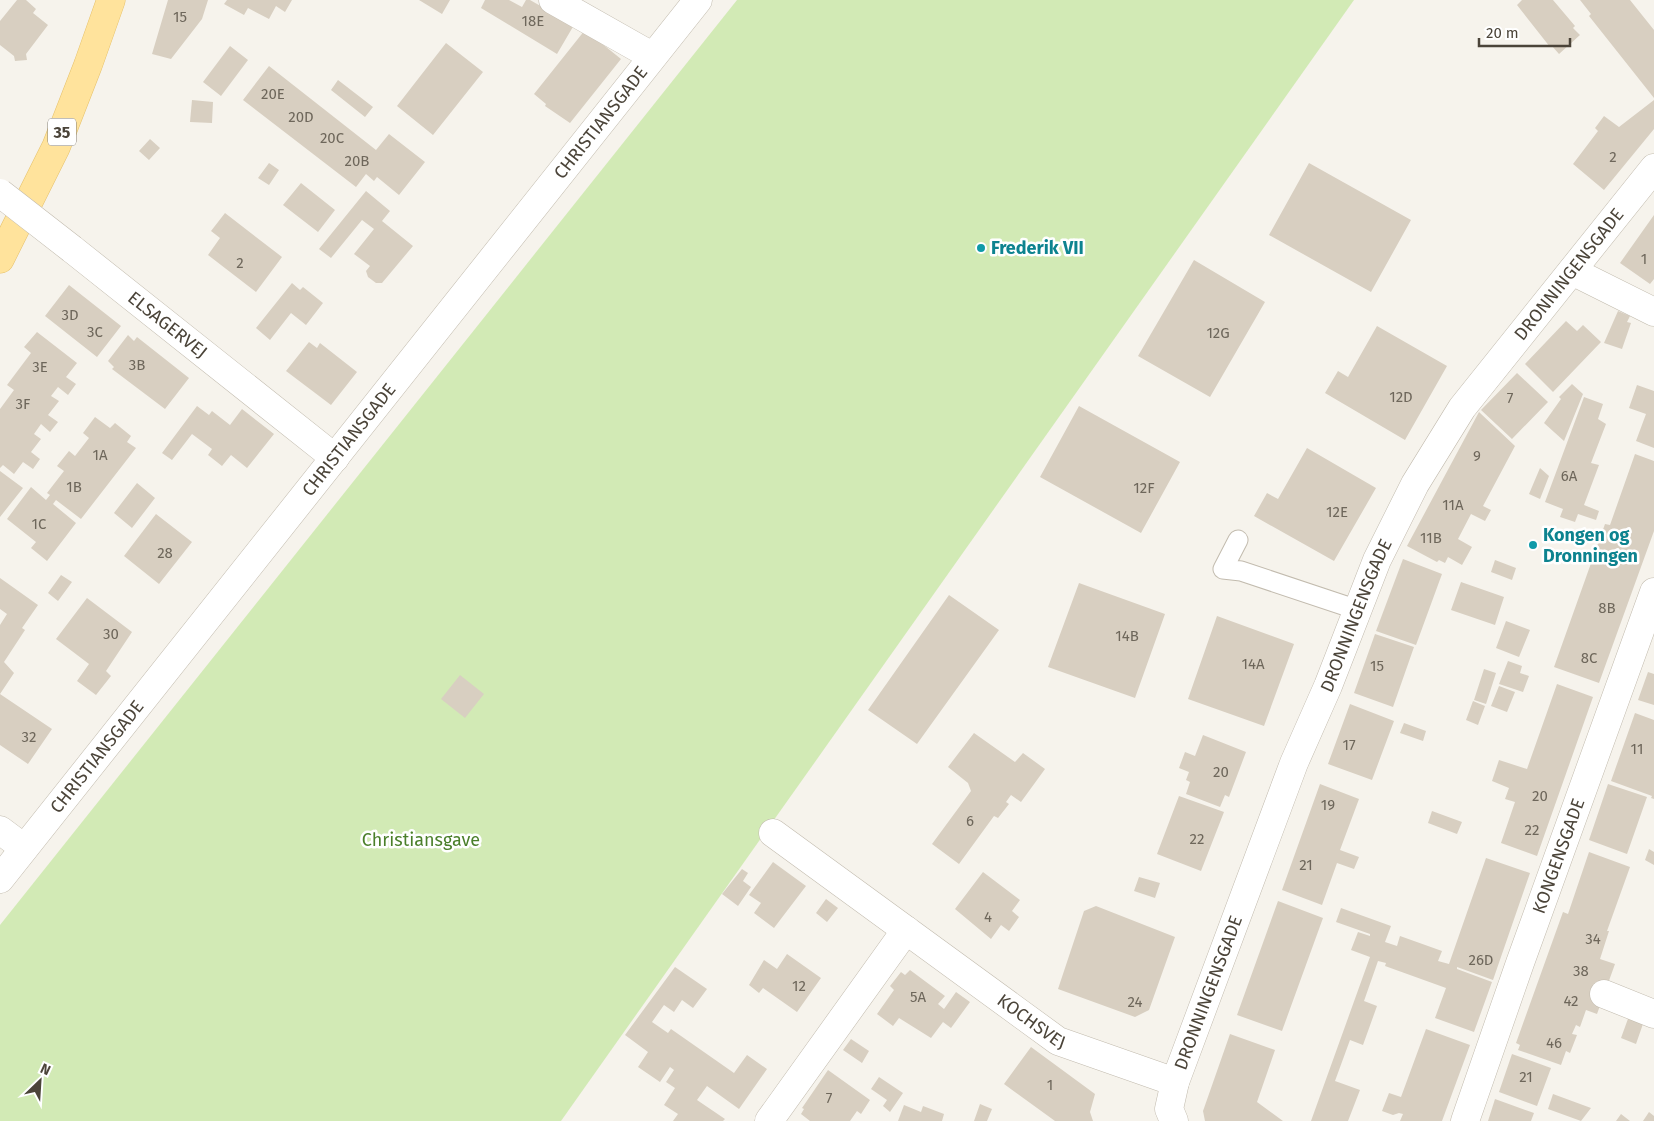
<svg xmlns="http://www.w3.org/2000/svg" width="1654" height="1121" viewBox="0 0 1654 1121" font-family="'Fira Sans',sans-serif">
<rect width="100%" height="100%" fill="#f6f3ec"/>
<path fill="#d2eab5" d="M737,0H1354L561,1121H0V925Z"/>
<path fill="#d8cfc1" d="M17,0H26L36,9L33,13L48,25L26,54L27,60L15,61L14,56L0,45V21Z
M168,0H208L202,19L171,59L152,54Z
M227,0H292L285,12L276,6L269,19L248,8L244,15L224,4Z
M419,0H450L442,14Z
M485,0H509L522,7L526,0H530L574,25L557,54L481,8Z
M1522,0H1553L1575,26L1573,28L1580,35L1559,54L1552,46L1550,47L1517,5Z
M1580,0H1630L1654,30V98L1589,16L1591,14Z
M585,30L621,59L570,123L545,106L546,104L534,94Z
M446,43L483,72L433,135L397,106Z
M230,46L248,60L221,96L203,82Z
M269,66L376,150L389,134L425,162L399,195L377,177L374,181L366,174L356,187L243,100Z
M338,80L373,107L365,117L331,90Z
M192,100L213,102L212,123L190,122Z
M1654,100V129L1604,190L1573,164L1598,131L1595,128L1604,116L1619,127Z
M150,139L160,148L149,160L139,151Z
M269,163L279,170L269,185L258,178Z
M1309,163L1411,220L1371,292L1269,235Z
M301,183L335,210L318,232L283,205Z
M366,191L390,211L382,221L413,246L382,283H376L368,277L366,271L370,266L354,254L374,229L362,220L331,258L319,249Z
M225,213L282,257L256,292L208,255L220,238L211,231Z
M1654,215V279L1650,284L1620,263Z
M1194,260L1265,302L1210,397L1138,356Z
M292,283L300,290L303,287L323,303L306,325L291,313L270,340L256,328Z
M69,285L121,326L97,357L45,316Z
M1618,311L1630,316L1627,322L1631,323L1622,349L1604,343Z
M1566,321L1577,331L1583,325L1601,342L1553,392L1525,364Z
M1377,326L1447,366L1405,440L1325,393L1338,371L1348,377Z
M37,332L77,363L66,377L76,384L68,395L58,387L51,396L59,401L48,415L58,422L50,432L41,424L34,434L41,439L31,452L40,459L33,469L23,462L14,474L3,465L0,468V409L14,390L7,385L31,353L24,347Z
M128,335L134,341L137,337L189,378L165,409L112,369L114,367L108,361Z
M309,342L317,348L320,343L357,372L331,405L286,371Z
M1517,373L1548,402L1512,439L1481,410Z
M1572,384L1583,394L1564,441L1544,423L1561,399L1559,397Z
M1637,385L1654,391V448L1636,441L1646,414L1629,408Z
M1584,397L1603,404L1598,419L1606,424L1591,463L1599,465L1584,505L1599,511L1596,520L1578,514L1575,522L1560,517L1563,509L1545,502Z
M197,406L209,415L212,411L230,425L242,409L274,434L247,468L231,455L222,466L208,455L212,449L192,434L172,460L162,453Z
M1079,406L1180,462L1141,533L1040,477Z
M1479,412L1515,446L1483,506L1491,510L1485,521L1471,514L1458,539L1472,547L1462,565L1448,557L1445,563L1439,560L1437,562L1407,546Z
M95,417L110,428L115,423L131,436L127,442L136,448L81,519L56,500L53,504L76,523L47,561L31,548L36,542L7,519L31,487L46,500L50,495L47,493L64,471L57,466L69,451L75,456L89,438L83,433Z
M1307,448L1376,488L1334,561L1254,516L1267,493L1278,499Z
M1635,454L1654,461V531L1599,683L1554,667L1605,524L1610,525Z
M1540,468L1549,476L1540,499L1529,494Z
M0,471L23,488L0,517Z
M137,483L155,498L132,528L114,513Z
M156,514L192,542L159,584L124,556Z
M1403,559L1442,574L1416,645L1376,631Z
M1495,560L1516,568L1512,580L1491,572Z
M61,575L72,582L58,601L48,593Z
M0,578L38,605L22,628L25,630L4,662L14,673L0,694V625L7,614L0,609Z
M1461,582L1504,597L1495,625L1451,610Z
M1079,583L1165,614L1135,698L1048,667Z
M949,595L999,630L917,744L868,710Z
M87,598L132,632L106,671L111,676L96,695L77,681L89,664L56,639Z
M1217,616L1294,644L1264,726L1188,699Z
M1506,621L1530,630L1519,657L1496,648Z
M1375,634L1414,647L1393,707L1354,693Z
M1508,661L1522,666L1520,673L1529,676L1523,692L1499,684Z
M1484,669L1496,673L1486,704L1474,700Z
M1648,672L1654,674V705L1638,700Z
M460,675L484,694L465,718L441,699Z
M1557,684L1593,697L1537,856L1501,843L1515,802L1505,799L1509,788L1492,781L1499,760L1527,769Z
M1499,686L1515,692L1507,712L1491,706Z
M0,694L52,729L28,764L0,745Z
M1473,701L1485,706L1478,725L1466,720Z
M1350,704L1394,721L1372,780L1328,764Z
M1635,713L1654,720V799L1651,798L1652,796L1611,781Z
M1404,723L1426,731L1423,741L1400,733Z
M974,733L1015,762L1023,753L1045,769L1021,802L1011,795L1006,802L1009,804L998,818L994,816L959,864L932,844L971,791L968,783L948,767Z
M1203,735L1246,752L1229,797L1225,795L1220,807L1186,794L1190,782L1186,780L1189,772L1179,768L1185,752L1195,756Z
M1320,784L1359,799L1340,850L1359,857L1354,869L1337,863L1322,905L1282,890Z
M1608,784L1647,797L1627,854L1589,840Z
M1179,796L1224,812L1201,871L1157,854Z
M1432,811L1462,822L1457,834L1428,823Z
M1649,849L1654,852V865L1645,860Z
M1589,852L1630,867L1607,931H1609L1600,959L1615,964L1597,1014L1586,1010L1580,1027L1576,1025L1572,1034L1577,1035L1570,1053L1566,1051L1561,1065L1518,1050L1520,1045L1516,1043L1563,912L1568,914Z
M1486,858L1530,873L1493,980L1457,967V969L1492,982L1474,1032L1435,1018L1446,988L1385,966L1386,963L1378,961L1364,1001L1377,1006L1363,1045L1350,1040L1335,1081L1360,1090L1348,1121H1311L1370,957L1351,950L1358,932L1370,936V934L1336,922L1341,908L1391,926L1385,942L1397,946L1400,936L1442,951L1438,961L1449,964Z
M773,862L806,886L774,928L754,913L761,903L749,895Z
M742,869L748,873L743,881L751,887L738,906L722,894Z
M983,872L1020,900L1012,911L1019,917L1009,931L1001,925L991,939L955,909Z
M1139,877L1160,883L1155,898L1134,891Z
M826,899L838,908L827,922L816,913Z
M1278,901L1323,918L1282,1031L1237,1015Z
M1096,906L1175,937L1149,1010L1135,1017L1058,989L1084,911Z
M787,954L821,978L797,1012L763,988L759,993L749,985L764,960L777,969Z
M675,967L707,989L693,1008L682,1000L674,1012L664,1005L652,1022L668,1033L671,1029L734,1073L747,1055L767,1069L739,1109L707,1086L697,1100L725,1119L723,1121H673L678,1114L664,1105L675,1088L666,1082L674,1070L670,1067L660,1082L638,1067L648,1052L625,1035Z
M910,970L945,996L938,1004L944,1009L956,992L970,1002L951,1028L943,1022L931,1038L899,1018L893,1026L877,1014L894,990L890,986L901,972L905,975Z
M1629,1016L1644,1021L1636,1044L1621,1038Z
M1426,1029L1470,1045L1442,1121H1400L1403,1114L1399,1113L1393,1115L1382,1111L1389,1093L1401,1097Z
M1230,1034L1275,1050L1257,1102L1283,1121H1205L1203,1111Z
M851,1039L869,1051L862,1063L843,1050Z
M1031,1047L1095,1094L1090,1112L1093,1121H1055L1004,1084Z
M1512,1054L1551,1068L1537,1106L1499,1092Z
M828,1070L870,1100L861,1114L857,1111L850,1121H810L801,1114L804,1109L802,1108Z
M879,1077L903,1093L890,1112L883,1106L887,1100L871,1089Z
M1553,1094L1591,1108L1581,1121L1548,1109Z
M1495,1099L1534,1113L1531,1121H1488Z
M980,1104L992,1109L987,1121H974Z
M904,1105L921,1112L923,1106L944,1114L942,1121H898Z
M1649,1112L1654,1116V1121H1643Z
M1621,1114L1630,1121H1616Z"/>
<g fill="none" stroke-linecap="round" stroke-linejoin="round">
<defs>
<path id="service" d="M1238,540L1223,569L1241,571L1358,610"/>
<g id="minor">
<path d="M553,0L652,56"/>
<path id="s1" d="M72,249L335,458"/>
<path d="M1572,271L1654,312"/>
<path d="M0,830L24,848"/>
<path id="s2" d="M773,833L1058,1041L1175,1082"/>
<path id="s3" d="M0,879L698,0"/>
<path d="M1604,994L1654,1014"/>
<path d="M769,1121L906,930"/>
<path id="s4" d="M1174,1121L1169,1109L1175,1082L1294,763L1328,686L1377,560L1415,484L1462,408L1654,168"/>
<path id="s5" d="M1465,1121L1520,963L1654,592"/>
</g>
<path id="primary" d="M0,259L56,147L88,65L111,0"/>
</defs>
<use href="#service" stroke="#c2bbae" stroke-width="21"/>
<use href="#minor" stroke="#c2bbae" stroke-width="29"/>
<use href="#primary" stroke="#e6c16a" stroke-width="29"/>
<use href="#service" stroke="#fff" stroke-width="19"/>
<use href="#minor" stroke="#fff" stroke-width="28"/>
<use href="#primary" stroke="#ffe39c" stroke-width="28"/>
<defs>
<path id="minor-bridge" d="M0,193L72,249"/>
</defs>
<use href="#minor-bridge" stroke="#c2bbae" stroke-width="29" stroke-linecap="butt"/>
<use href="#minor-bridge" stroke="#fff" stroke-width="28"/>
</g>
<g fill="#0f9aa8" stroke="#fff" stroke-width="2">
<circle cx="981" cy="248" r="5"/>
<circle cx="1533" cy="545" r="5"/>
</g>
<g text-anchor="middle" stroke-width="5" stroke-linejoin="round" paint-order="stroke">
<g font-size="15" fill="#6e675b">
<text x="180" y="22">15</text>
<text x="533" y="26">18E</text>
<text x="273" y="99">20E</text>
<text x="301" y="122">20D</text>
<text x="332" y="143">20C</text>
<text x="1613" y="162">2</text>
<text x="357" y="166">20B</text>
<text x="1644" y="264">1</text>
<text x="240" y="268">2</text>
<text x="70" y="320">3D</text>
<text x="95" y="337">3C</text>
<text x="1218" y="338">12G</text>
<text x="137" y="370">3B</text>
<text x="40" y="372">3E</text>
<text x="1401" y="402">12D</text>
<text x="1510" y="403">7</text>
<text x="23" y="409">3F</text>
<text x="100" y="460">1A</text>
<text x="1477" y="461">9</text>
<text x="1569" y="481">6A</text>
<text x="74" y="492">1B</text>
<text x="1144" y="493">12F</text>
<text x="1453" y="510">11A</text>
<text x="1337" y="517">12E</text>
<text x="39" y="529">1C</text>
<text x="1431" y="543">11B</text>
<text x="165" y="558">28</text>
<text x="1607" y="613">8B</text>
<text x="111" y="639">30</text>
<text x="1127" y="641">14B</text>
<text x="1589" y="663">8C</text>
<text x="1253" y="669">14A</text>
<text x="1377" y="671">15</text>
<text x="29" y="742">32</text>
<text x="1349" y="750">17</text>
<text x="1637" y="754">11</text>
<text x="1221" y="777">20</text>
<text x="1540" y="801">20</text>
<text x="1328" y="810">19</text>
<text x="970" y="826">6</text>
<text x="1532" y="835">22</text>
<text x="1197" y="844">22</text>
<text x="1306" y="870">21</text>
<text x="988" y="922">4</text>
<text x="1593" y="944">34</text>
<text x="1481" y="965">26D</text>
<text x="1581" y="976">38</text>
<text x="799" y="991">12</text>
<text x="918" y="1002">5A</text>
<text x="1571" y="1006">42</text>
<text x="1135" y="1007">24</text>
<text x="1554" y="1048">46</text>
<text x="1526" y="1082">21</text>
<text x="1050" y="1090">1</text>
<text x="829" y="1103">7</text>
</g>
<rect fill="#fff" stroke="#817c74" stroke-width="1" x="48" y="118.5" width="28" height="27" rx="4"/>
<g font-size="16" font-weight="bold" fill="#4b4439">
<text x="62" y="138">35</text>
</g>
<g font-size="18" fill="#4b4439" stroke="#fff">
<text dy="6" stroke="none"><textPath href="#s3" startOffset="966">CHRISTIANSGADE</textPath></text>
<text dy="6" stroke="none"><textPath href="#s4" startOffset="946">DRONNINGENSGADE</textPath></text>
<text dy="6" stroke="none"><textPath href="#s1" startOffset="122">ELSAGERVEJ</textPath></text>
<text dy="6" stroke="none"><textPath href="#s3" startOffset="561">CHRISTIANSGADE</textPath></text>
<text dy="6" stroke="none"><textPath href="#s4" startOffset="541">DRONNINGENSGADE</textPath></text>
<text dy="6" stroke="none"><textPath href="#s3" startOffset="156">CHRISTIANSGADE</textPath></text>
<text dy="6" stroke="none"><textPath href="#s5" startOffset="281">KONGENSGADE</textPath></text>
<text dy="6" stroke="none"><textPath href="#s4" startOffset="136">DRONNINGENSGADE</textPath></text>
<text dy="6" stroke="none"><textPath href="#s2" startOffset="320">KOCHSVEJ</textPath></text>
</g>
<g font-size="18" font-weight="bold" fill="#0d838f" stroke="#fff" text-anchor="start">
<text x="991" y="254">Frederik VII</text>
<text x="1543" y="541">Kongen og<tspan x="1543" dy="21">Dronningen</tspan></text>
</g>
<g font-size="18" fill="#4a7f2a" stroke="#fff">
<text x="421" y="846">Christiansgave</text>
</g>
</g>
<g transform="translate(40 1081) rotate(25)" stroke="#ffffff" stroke-width="4" paint-order="stroke">
<path d="M0-4L9 19L0 12L-9 19Z" fill="#4b4439"/>
<text y="-8" font-size="14" font-weight="bold" text-anchor="middle" fill="#4b4439">N</text>
</g>
<path d="M1479 38v8h91v-8" fill="none" stroke="#4b4439" stroke-width="2.5"/>
<text x="1486" y="38" font-size="15" fill="#4b4439" stroke="#ffffff" stroke-width="4" paint-order="stroke">20 m</text>
</svg>
